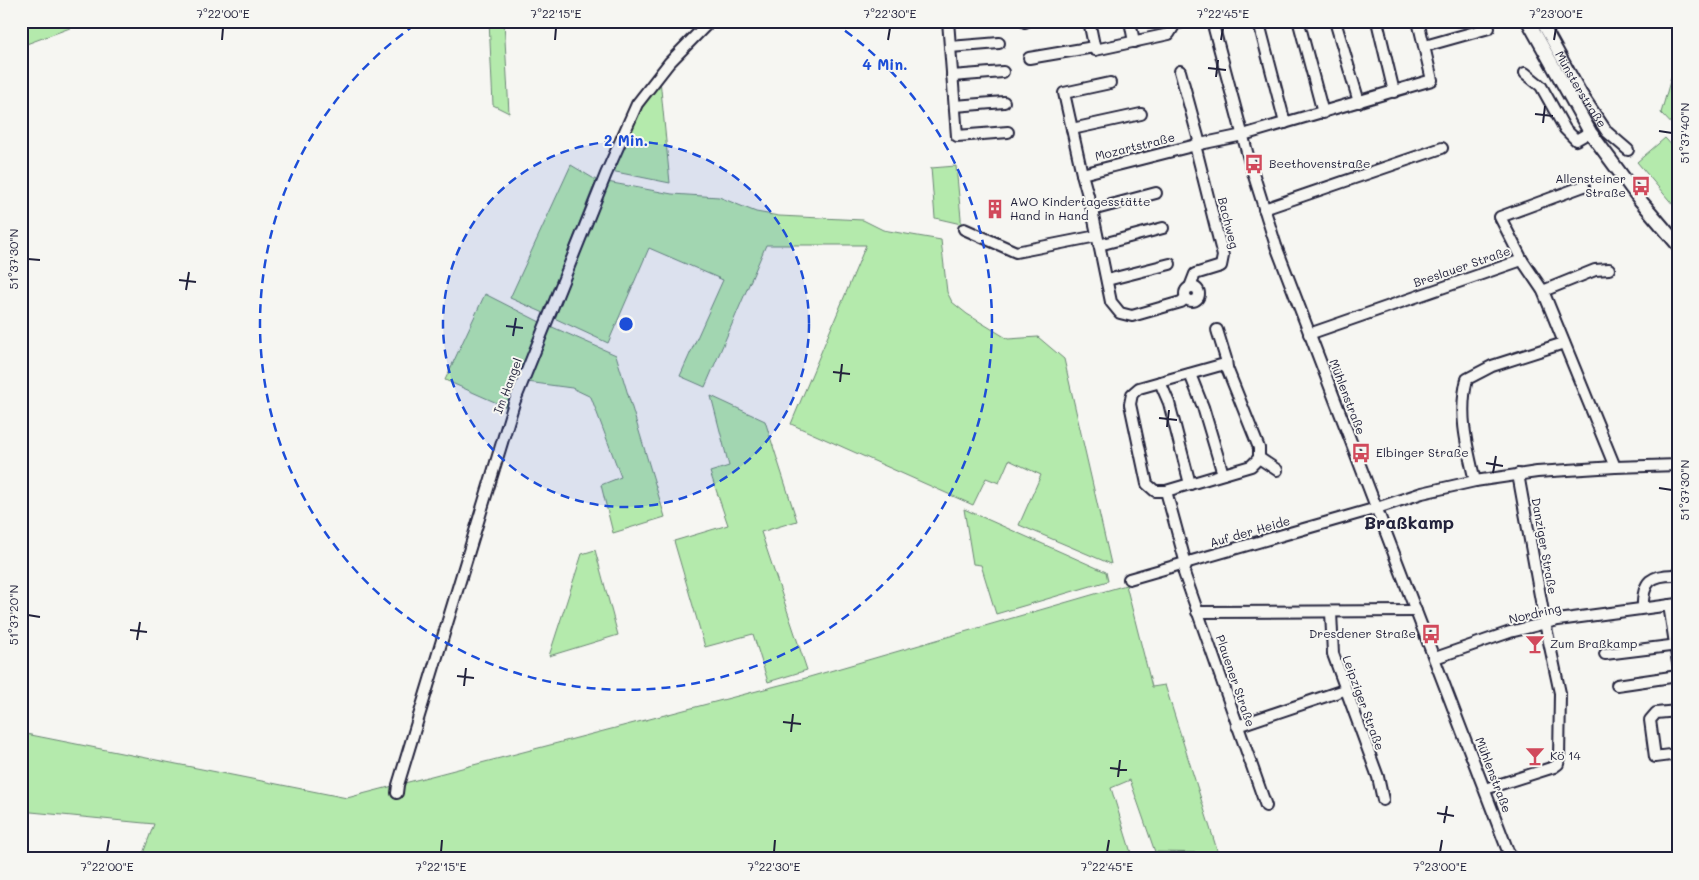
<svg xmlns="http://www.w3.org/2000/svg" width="1699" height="880" viewBox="0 0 1699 880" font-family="Mali,sans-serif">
<rect width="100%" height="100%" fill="#f6f6f2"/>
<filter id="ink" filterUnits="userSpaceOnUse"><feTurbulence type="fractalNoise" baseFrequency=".02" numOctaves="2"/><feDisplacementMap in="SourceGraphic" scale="10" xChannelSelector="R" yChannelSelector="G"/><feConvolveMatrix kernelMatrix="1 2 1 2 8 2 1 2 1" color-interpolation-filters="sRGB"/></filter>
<g filter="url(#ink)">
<path fill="#b4eaac" stroke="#6b8674" d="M21,21H89L21,46Z
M489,21H504L509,113L493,105Z
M1678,53V131L1661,113Z
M660,79L670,183L611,171L629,125Z
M1665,138L1678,152V203L1674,206L1637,162Z
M571,165L596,180L544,313L510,298Z
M956,166L961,218V224L935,218L931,168Z
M607,182L672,194L719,197L756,212L779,216L863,220L883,230L941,240L947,292L952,302L967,314L1008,339L1038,337L1064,359L1111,564L1019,525L1041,475L1009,460L999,483L986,478L973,505L791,424L866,245H766L705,387L680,376L723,280L649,248L608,343L552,317Z
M485,294L540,322L506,407L445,380Z
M550,326L616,355L665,517L613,533L601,485L621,477L591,397L572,388L527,382Z
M711,396L765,421L797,521L761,532L807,670L768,682L753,634L705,647L674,541L728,525L710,472L729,466Z
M964,509L1106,572L1108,581L996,614L981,565L973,564Z
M595,550L618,635L549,656L582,554Z
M1126,585L1152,687L1165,685L1218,853L1155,852L1130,780L1111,788L1132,856L1118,859H141L154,824L21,811V733L347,798L799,680Z"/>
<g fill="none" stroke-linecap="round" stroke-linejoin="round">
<defs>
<g id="minor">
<path d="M948,21L957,136L1008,132"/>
<path d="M1089,21L1095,50L1169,34L1175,24L1187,21"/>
<path d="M1130,21L1134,42"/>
<path d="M1212,21L1250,163L1276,246L1511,859"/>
<path d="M1335,21L1359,102"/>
<path d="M1377,21L1394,92"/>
<path id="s1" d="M1541,21L1581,93L1607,132L1628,150"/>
<path d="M1025,22L1027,21"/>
<path d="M1299,23L1323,113"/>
<path d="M1261,31L1285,123"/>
<path d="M1425,46L1489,28"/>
<path d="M950,47L999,43"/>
<path d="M1029,58L1094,47"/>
<path d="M1180,71L1200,144"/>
<path d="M1525,73L1541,86L1565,129L1576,140L1590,132"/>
<path d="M952,76L1003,72"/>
<path d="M955,106L1004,102"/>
<path d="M1072,129L1141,114"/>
<path d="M1082,174L1064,93L1110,83"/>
<path d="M1264,209L1442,148"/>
<path d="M1092,210L1156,193"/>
<path d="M964,229L1016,252L1097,236"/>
<path d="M1099,245L1163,228"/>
<path d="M1522,260L1500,217L1584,186"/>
<path d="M1107,280L1170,264"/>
<path d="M1190,287L1195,274L1221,266L1223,256L1195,145"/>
<circle cx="1192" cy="294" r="7"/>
<path d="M1543,291L1595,270L1609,269"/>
<path d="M1186,298L1181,302L1132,316L1120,313L1111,302L1092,210L1082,174L1200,144L1243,135L1432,80L1418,21"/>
<path d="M1217,330L1226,359L1227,368L1259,448V458"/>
<path d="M1309,334L1522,260L1543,291L1615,467"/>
<path d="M1227,368L1221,365L1139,388L1132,394L1130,404L1147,484L1155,491H1166L1186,564L1184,573L1266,806"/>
<path d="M1190,374L1203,407L1223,474"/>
<path d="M1160,382L1169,403L1190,484"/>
<path d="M1475,481C1467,447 1458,414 1467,379L1492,366L1564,343"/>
<path d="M1166,491L1251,466L1259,458L1277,470"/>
<path d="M1129,579L1377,508L1422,493L1475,481L1537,472L1615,467L1678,465"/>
<path d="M1669,605L1678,663"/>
<path d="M1643,608C1642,581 1651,574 1678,575"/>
<path d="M1197,612L1416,611"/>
<path d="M1331,612L1333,654L1378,777L1383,800"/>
<path d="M1605,654L1678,645"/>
<path d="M1435,658L1510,632L1558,620L1678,604"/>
<path d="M1617,685L1678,676"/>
<path d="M1678,711L1656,713L1650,720L1655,757L1678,754"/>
<path d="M1237,726L1344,690"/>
<path d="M1485,789L1554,767L1558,764L1559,759L1560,693L1545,623L1518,474"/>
<path d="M397,793L398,785L514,403L606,174L637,104L669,63L710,21"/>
</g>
<path id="major" d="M1528,21L1590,132L1640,200L1678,245"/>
</defs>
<use href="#minor" stroke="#22223b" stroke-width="14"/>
<use href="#major" stroke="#22223b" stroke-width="16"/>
<use href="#minor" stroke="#f6f6f2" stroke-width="10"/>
<use href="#major" stroke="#f6f6f2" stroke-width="12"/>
</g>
</g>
<path fill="none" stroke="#22223b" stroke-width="2" d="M222,40L223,28M555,40L556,28M888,40L890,28M1221,40L1223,28M1554,40L1556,28M1208,68L1226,70M1216,77L1218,60M1535,114L1553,116M1543,123L1545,106M1659,131L1672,133M28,259L40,260M179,280L196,282M186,290L189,272M506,326L523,328M513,336L516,318M833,372L850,374M840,382L842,364M1159,418L1177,420M1167,427L1169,410M1486,463L1503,466M1493,473L1496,456M1659,488L1672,490M28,615L40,617M130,630L147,632M137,640L140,622M457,676L474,678M464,686L466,668M783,722L801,724M791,732L793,714M1110,768L1127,770M1118,777L1120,760M1437,813L1454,816M1444,823L1447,806M107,852L109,840M441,852L442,840M774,852L775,840M1107,852L1109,840M1440,852L1442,840"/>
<circle cx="626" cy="324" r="183" fill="#1d4ed8" fill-opacity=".12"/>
<g fill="none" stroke="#1d4ed8" stroke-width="2.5" stroke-dasharray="9 6">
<circle cx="626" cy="324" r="183"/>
<path d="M833 22A366 366 0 1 1 419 22"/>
</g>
<defs>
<symbol id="bus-bare" viewBox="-9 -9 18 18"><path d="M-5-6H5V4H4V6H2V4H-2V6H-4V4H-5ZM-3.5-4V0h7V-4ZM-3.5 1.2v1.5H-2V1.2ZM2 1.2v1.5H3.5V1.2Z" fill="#d1495b" stroke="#f6f6f2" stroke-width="2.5" paint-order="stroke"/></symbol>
<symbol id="building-bare" viewBox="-9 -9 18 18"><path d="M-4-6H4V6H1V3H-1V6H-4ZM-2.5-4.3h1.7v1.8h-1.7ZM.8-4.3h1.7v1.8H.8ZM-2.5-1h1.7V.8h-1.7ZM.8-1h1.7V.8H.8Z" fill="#d1495b" stroke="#f6f6f2" stroke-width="2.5" paint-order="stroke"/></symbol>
<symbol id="bar-bare" viewBox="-9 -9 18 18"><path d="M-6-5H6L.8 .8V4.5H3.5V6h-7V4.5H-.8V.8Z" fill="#d1495b" stroke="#f6f6f2" stroke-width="2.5" paint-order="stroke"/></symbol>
</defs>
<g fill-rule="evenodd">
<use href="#bus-bare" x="1240" y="150" width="28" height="28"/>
<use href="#bus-bare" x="1627" y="172" width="28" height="28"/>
<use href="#building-bare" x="981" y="195" width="28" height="28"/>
<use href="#bus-bare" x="1347" y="439" width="28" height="28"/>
<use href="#bus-bare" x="1417" y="620" width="28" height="28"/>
<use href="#bar-bare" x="1521" y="630" width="28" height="28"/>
<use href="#bar-bare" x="1521" y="742" width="28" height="28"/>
</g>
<g text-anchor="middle" stroke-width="4" stroke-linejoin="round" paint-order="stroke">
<g font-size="12" fill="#22223b" stroke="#f6f6f2">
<text dy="4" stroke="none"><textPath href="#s1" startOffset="79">Münsterstraße</textPath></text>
<text transform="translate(1135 147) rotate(-14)" y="4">Mozartstraße</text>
<text transform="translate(1228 223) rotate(76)" y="4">Bachweg</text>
<text transform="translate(1462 267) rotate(-19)" y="4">Breslauer Straße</text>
<text transform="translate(508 386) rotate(-69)" y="4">Im Hangel</text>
<text transform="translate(1347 397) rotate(69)" y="4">Mühlenstraße</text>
<text transform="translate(1250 532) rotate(-16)" y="4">Auf der Heide</text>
<text transform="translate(1544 546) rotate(80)" y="4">Danziger Straße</text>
<text transform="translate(1535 614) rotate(-13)" y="4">Nordring</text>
<text transform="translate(1235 681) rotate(71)" y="4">Plauener Straße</text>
<text transform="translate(1363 703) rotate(70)" y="4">Leipziger Straße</text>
<text transform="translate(1493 775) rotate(69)" y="4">Mühlenstraße</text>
</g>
<g font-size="12" fill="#22223b" stroke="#f6f6f2" text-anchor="start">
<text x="1269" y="168">Beethovenstraße</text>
<text x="1626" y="183" text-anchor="end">Allensteiner<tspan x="1626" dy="14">Straße</tspan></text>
<text x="1010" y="206">AWO Kindertagesstätte<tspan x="1010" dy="14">Hand in Hand</tspan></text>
<text x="1376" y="457">Elbinger Straße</text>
<text x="1416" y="638" text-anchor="end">Dresdener Straße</text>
<text x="1550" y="648">Zum Braßkamp</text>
<text x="1550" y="760">Kö 14</text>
</g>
<g font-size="18" font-weight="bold" fill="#22223b" stroke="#f6f6f2">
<text x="1409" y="529">Braßkamp</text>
</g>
</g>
<circle cx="626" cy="324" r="8" fill="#1d4ed8" stroke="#f6f6f2" stroke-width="2.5"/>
<g font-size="15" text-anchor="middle" font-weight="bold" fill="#1d4ed8" stroke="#f6f6f2" stroke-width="4" stroke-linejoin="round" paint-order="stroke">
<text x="885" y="70">4 Min.</text>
<text x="626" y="146">2 Min.</text>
</g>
<rect width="1699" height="880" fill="none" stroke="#f6f6f2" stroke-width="55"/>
<rect x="28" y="28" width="1644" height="824" fill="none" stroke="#22223b" stroke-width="2"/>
<g font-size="12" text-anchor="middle" fill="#22223b">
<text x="223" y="18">7°22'00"E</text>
<text x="556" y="18">7°22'15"E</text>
<text x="890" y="18">7°22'30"E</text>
<text x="1223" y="18">7°22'45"E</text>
<text x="1556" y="18">7°23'00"E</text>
<text transform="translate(1685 133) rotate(-90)" y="4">51°37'40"N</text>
<text transform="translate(14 259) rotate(-90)" y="4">51°37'30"N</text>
<text transform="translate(1685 490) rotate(-90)" y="4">51°37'30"N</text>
<text transform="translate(14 615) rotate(-90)" y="4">51°37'20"N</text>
<text x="107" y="871">7°22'00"E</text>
<text x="441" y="871">7°22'15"E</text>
<text x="774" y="871">7°22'30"E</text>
<text x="1107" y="871">7°22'45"E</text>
<text x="1440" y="871">7°23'00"E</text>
</g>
</svg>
